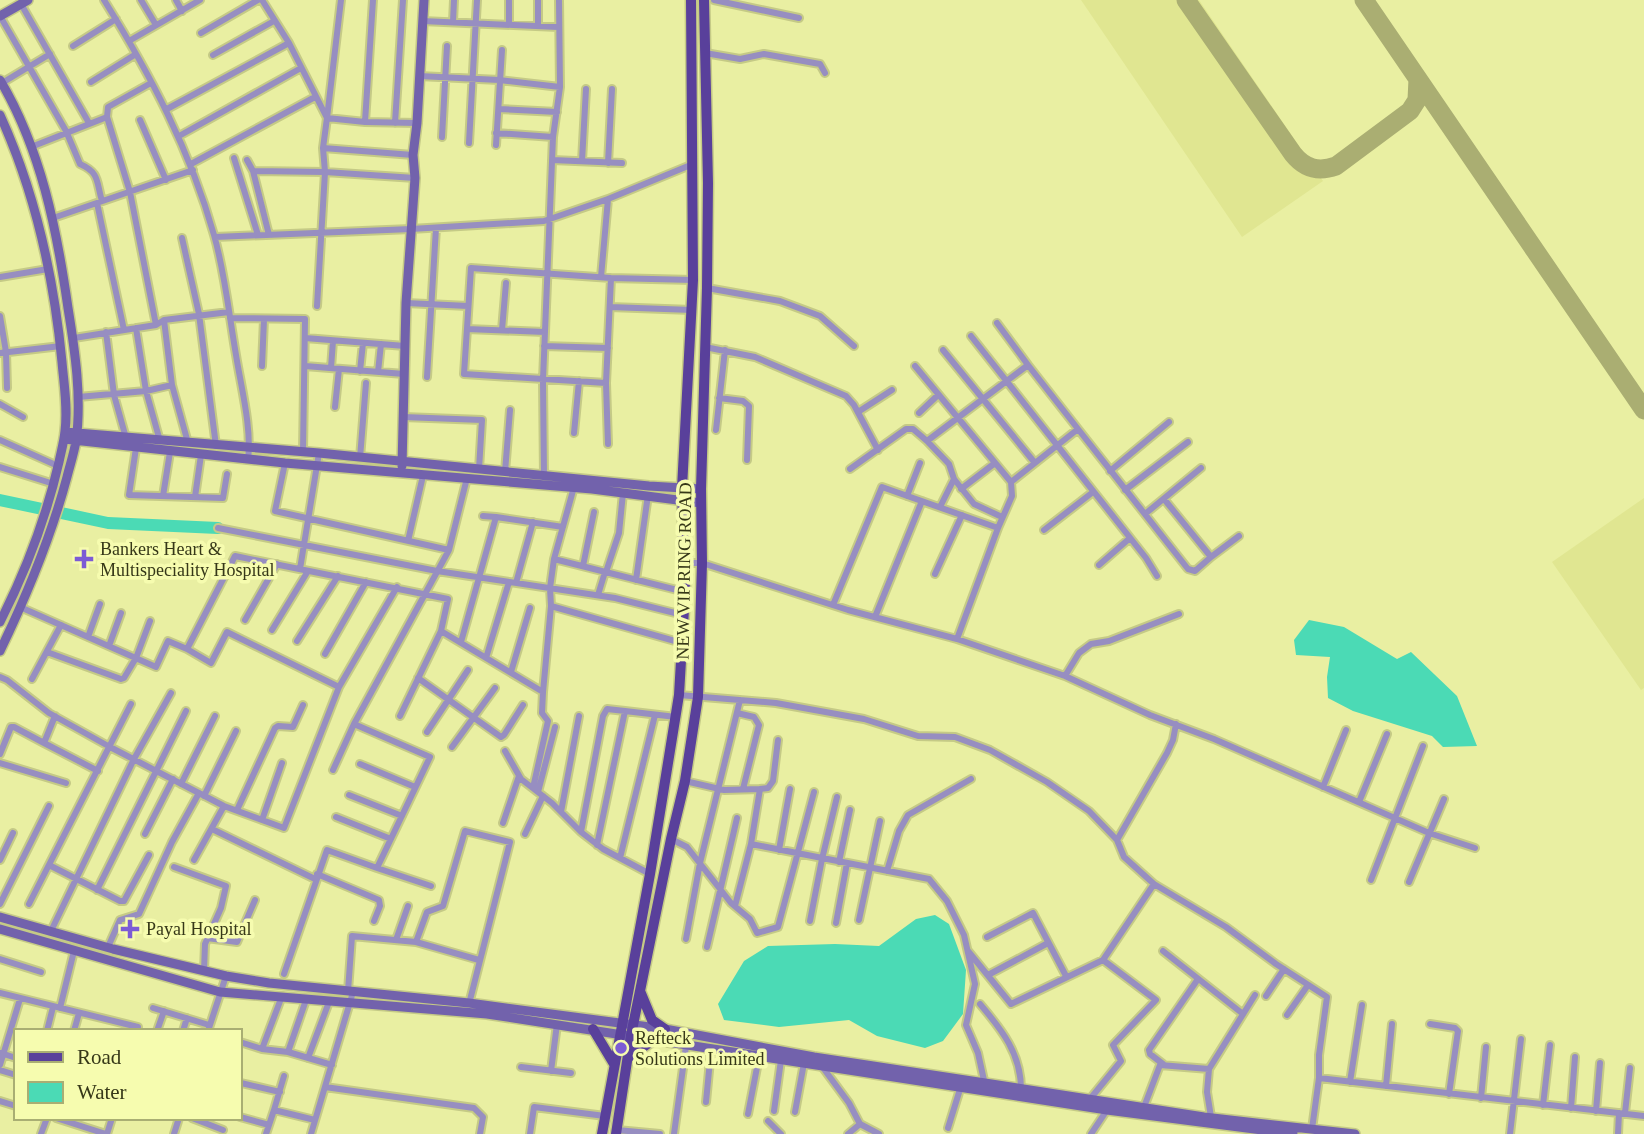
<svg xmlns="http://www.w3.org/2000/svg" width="1644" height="1134" viewBox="0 0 1644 1134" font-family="Georgia,serif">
<rect width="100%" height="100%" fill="#e9efa2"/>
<path fill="#e0e691" d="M1081,0H1199L1323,181L1242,237Z
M1644,498V688L1641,690L1552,562Z"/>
<path fill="#4bdab5" d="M1309,620L1344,627L1397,659L1411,652L1457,696L1477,746L1443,747L1432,736L1353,711L1328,698L1327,677L1330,657L1296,655L1294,640Z
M935,915L949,924L966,970L963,1014L943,1041L925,1048L877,1036L849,1020L779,1027L724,1020L718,1004L744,961L768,946L835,944L879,946L916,919Z"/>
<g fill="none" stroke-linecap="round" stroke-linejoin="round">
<path stroke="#4bdab5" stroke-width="12" d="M0,500L108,523L218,528"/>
<path stroke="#aaae72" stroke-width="19" d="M1186,0L1293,154C1305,169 1319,172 1336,166L1410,111L1417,100L1418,79
M1364,0L1644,410"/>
<defs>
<path id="street" d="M104,0C150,74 190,150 214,235C225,273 229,315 236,355C241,387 252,428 248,460
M141,0L156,25
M176,0L182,11
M262,0L289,43L327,118L323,148L325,172L317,306
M341,0L327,118L365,122L417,123
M509,0V24
M714,0L799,18
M21,4L89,123
M0,16L66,131L80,164C100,173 96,181 102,201
M422,21L558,27
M453,22L454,0
M538,25V0
M201,33L258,0
M129,41L200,0
M73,46L116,19
M705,53L740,59L764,54L820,64L825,73
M213,55L274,21
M419,76L499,80L560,87
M91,82L136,54
M2,83L50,54
M151,83L108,107L107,117L130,192L156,325
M167,109L289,43
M499,109L557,112
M140,120L166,180
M365,122L373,0
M395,123L403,0
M496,133L553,137
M179,136L301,68
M442,137L447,46
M469,143L477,0
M496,145L502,50
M31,147L107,117
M323,148L413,155
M234,158L258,235
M247,160L253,171L269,235
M552,160L622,163
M582,161L586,89
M608,163L612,89
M191,164L315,97
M253,171L325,172L415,178
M97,203L124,330
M53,218L193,170
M215,237L411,229L544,221L608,199L693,164
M182,238L199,314L216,446
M0,277L48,269
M601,277L608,199
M707,288L780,301L820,316L854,346
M406,303L468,306
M610,307L692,310
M0,316L6,352L7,388
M230,318L305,319L303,452
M164,320L172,385L188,443
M997,323L1028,365
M136,328L146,391L160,441
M467,329L545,332
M502,330L506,283
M106,332L114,395L126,438
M971,336L1146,558L1157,576
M74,338L156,325L164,320L229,312
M305,338L405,346
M544,346L608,348
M705,347L755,357L846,396L854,405L878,450
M943,350L1035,463
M0,353L61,346
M262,366L264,319
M305,366L404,374
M915,366L1011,482
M331,368L333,341
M360,371L363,343
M378,372L381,344
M427,377L436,228
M606,383L464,374L471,268L611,278L693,280
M78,397L146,391L172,385
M719,398L743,401L749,406L747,460
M0,404L23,417
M335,407L339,369
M858,412L892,390
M919,413L938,395
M403,417L482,420L479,469
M716,430L725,350
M574,433L579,381
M0,440L58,466
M608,444L606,383L611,278
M136,448L129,495L223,498L227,474
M360,458L366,383
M285,463L275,511L449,550
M0,467L54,484
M850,469L906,429H913L927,441
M1110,471L1169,422
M505,472L510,410
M544,477L543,380L553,137L560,87L559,0
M961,489L995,463
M1125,490L1188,442
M163,496L170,452
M907,496L920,463
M195,497L201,455
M1164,499L1211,557L1239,536
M940,507L954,479
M1145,514L1201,468
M483,516L496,517
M1002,517L974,504L954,479L949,464L927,441L1028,365L1078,429
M218,528L437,571L615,598L683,615
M1044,530L1093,492
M408,541L422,480
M554,559L574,487
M684,563H702L848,610L957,639L1065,676L1150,715L1214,739L1429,833L1475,848
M1099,565L1130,538
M583,566L594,512
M300,569L319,453
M606,572L619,533L623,493
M935,574L962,515
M636,580L648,495
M516,583L533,522
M598,595L605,572
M833,605L882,487L998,528L1012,496L1011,482L1078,429L1188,569L1195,571L1211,557
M551,606L550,588L554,559L685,592
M20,607L156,667L168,641L187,649L235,556L448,599L441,631L543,692L551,606L682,643
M875,617L922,501
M245,620L277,564
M272,630L308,571
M88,637L100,604
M957,639L998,528
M297,641L338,576
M461,642L496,517L563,527
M109,646L121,613
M187,649L211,663L227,632L339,687L397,587
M47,652L121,679L124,678L136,658L150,621
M325,654L366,582
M486,658L509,582
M511,672L530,608
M1065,676L1079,653L1091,644L1109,641L1179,614
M0,677L7,680L49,713L110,747L224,806L284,828L339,687
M418,678L501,737L504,735L523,705
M32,679L61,625
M679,695L776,703L864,719L918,736L955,737L990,750L1047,782L1089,811L1117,840L1167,753L1173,740L1176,724
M737,713L754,717L759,725L743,789
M55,716L44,743L98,771
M400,716L441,631
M427,732L468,670
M452,747L495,688
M505,751L521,779L552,803L581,832L603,849L650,874
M0,754L11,727H14L44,743
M0,763L66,783
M360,764L415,787
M333,770L354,724L449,550L467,478
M685,781L724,790L760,789L751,844
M181,784L215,716
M1323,787L1346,730
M533,788L548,721L542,713L543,692
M760,789L768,788L773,781L778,740
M538,792L555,727
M349,795L402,816
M204,796L236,731
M1359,802L1387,734
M237,810L275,728L278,726L293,727L303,705
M561,812L579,716
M336,817L391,839
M262,820L282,763
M503,823L519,776
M212,829L315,879
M581,832L603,716L607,709L625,711
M145,834L173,779
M525,834L543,796
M671,839L687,847L731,903L750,919L757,933L778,927L814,792
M1117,840L1124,857L1154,884
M597,845L625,711L676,717
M779,850L790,789
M620,858L655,715
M0,860L13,833
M194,860L224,806
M839,862L850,810
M49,865L120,901H124L149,855
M174,867L226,886L221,908L205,944L204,971
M377,868L431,886
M887,871L899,831L908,815L971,779
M317,874L379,900L380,906L374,921
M1371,880L1423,746
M1409,882L1444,799
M97,890L186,711
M0,904L49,806
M29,904L131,704
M735,906L751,844L929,879L947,901L964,935L975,984L966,1025L978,1053L985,1085
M859,920L880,821
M810,921L822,859L837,797
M836,923L847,863
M51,931L134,759L171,693
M987,937L1033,913L1066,976
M207,938L237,942L255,900
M686,939L700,863L740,700
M396,940L408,906
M416,942L427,912L443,906L465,831L510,842L469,1004
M108,947L120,920L139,914L172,842L199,793
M707,947L737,818
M968,951L1011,1004L1103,960L1156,1000L1113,1045L1121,1061L1090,1099
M1163,951L1243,1014
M0,959L41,972
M1103,960L1154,884L1226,927L1276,964L1327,997L1319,1055V1078L1644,1116
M284,974L327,850L377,868L430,757L354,724
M988,975L1048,943
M348,991L352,936L416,942L479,960
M0,993L138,1027L137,1031
M1266,996L1284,969
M980,1004C1002,1030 1021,1054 1021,1089
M60,1008L74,951
M153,1008L209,1025
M1287,1015L1308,985
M1430,1024L1455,1028L1458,1031L1449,1094
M47,1031L53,1007
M74,1031L79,1013
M157,1031L164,1011
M183,1031L187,1018
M208,1031L226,976
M240,1042L262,1049L288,1052L332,1065
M262,1049L282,996
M288,1052L306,1000
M1,1053L16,1058
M308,1058L329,1002
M1163,1064L1150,1054L1149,1050L1198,979
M0,1065L20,999
M821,1065L849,1103L860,1124
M521,1067L571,1073
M0,1070L16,1075
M551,1071L557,1024
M1350,1082L1362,1005
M241,1083L280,1092
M1386,1086L1392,1024
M325,1087L474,1108L483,1117L480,1134
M1481,1098L1486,1047
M0,1101L16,1106
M706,1102L711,1050
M1543,1105L1550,1045
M1144,1107L1160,1065L1209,1069
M1571,1108L1575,1057
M274,1110L284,1076
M774,1111L781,1060
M1596,1111L1600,1063
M795,1112L804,1063
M1625,1113L1630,1068
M748,1114L759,1057
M240,1117L269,1125
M1211,1117L1207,1092L1209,1069L1255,995
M56,1118L106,1134
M192,1118L223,1130
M768,1121L781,1134
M948,1128L961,1086
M1312,1129L1319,1078
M617,1130L660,1134
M41,1134L47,1118
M107,1134L112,1118
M174,1134L179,1118
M266,1134L274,1110L315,1120
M311,1134L353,992
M530,1134L534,1107L605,1116
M674,1134L686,1046
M848,1134L860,1124L879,1134
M1091,1134L1107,1110
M1510,1134L1521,1039
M1618,1134L1619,1113"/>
<path id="secondary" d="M0,16L28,0
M0,80C41,149 57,230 68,308C75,351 82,398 76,441C74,453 70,465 67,477C51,537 27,595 0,651
M0,115C35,192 54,278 62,362C64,385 68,408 65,431C64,442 61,452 59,462C46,518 26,571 0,622
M65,432L319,453L649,486L701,489
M64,439L285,463L592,489L701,503
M402,466L406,303L415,178L413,155L417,123L424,0
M0,917L113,949L226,976L269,983L469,1003L665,1029L814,1057L985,1083L1204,1117L1355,1134
M0,929L220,992L487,1014L1107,1110L1293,1134"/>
<path id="primary" d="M640,991L652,1020L665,1029
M593,1029L614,1064
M628,1058L653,1040
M602,1134L650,874L679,695L685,592L682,488L693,280L691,0
M616,1134L631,1035L671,839L685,781L698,697L702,563L701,489L707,288L708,183L704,0"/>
</defs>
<use href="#street" stroke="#c5ca86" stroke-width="10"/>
<use href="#secondary" stroke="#c5ca86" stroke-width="12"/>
<use href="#primary" stroke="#c5ca86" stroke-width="13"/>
<use href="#street" stroke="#978ec1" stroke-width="6"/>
<use href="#secondary" stroke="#7262ac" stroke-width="9"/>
<use href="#primary" stroke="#59409b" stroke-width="10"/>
</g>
<g fill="#7c5bd5" stroke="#f6fcaf" stroke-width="2.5">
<path d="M80.5 548.5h7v7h7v7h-7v7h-7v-7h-7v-7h7z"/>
<path d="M126.5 918.5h7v7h7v7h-7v7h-7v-7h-7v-7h7z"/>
<circle cx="621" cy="1048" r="7"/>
</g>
<g text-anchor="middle" stroke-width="7" stroke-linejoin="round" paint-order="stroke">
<g font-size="18" fill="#363818" stroke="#f6fcaf" text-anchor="start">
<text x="100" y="555">Bankers Heart &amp;<tspan x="100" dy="21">Multispeciality Hospital</tspan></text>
<text x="146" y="935">Payal Hospital</text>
<text x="635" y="1044">Refteck<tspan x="635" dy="21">Solutions Limited</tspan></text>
</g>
<g font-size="18" fill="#363818" stroke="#f6fcaf">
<text transform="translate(684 571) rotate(-89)" y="6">NEW VIP RING ROAD</text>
</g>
</g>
<rect x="14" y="1029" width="228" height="91" fill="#f6fcaf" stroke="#a9ae73" stroke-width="2"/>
<rect x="28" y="1052" width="35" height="10" fill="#59409b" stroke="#a9ae73" stroke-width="2"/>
<text x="77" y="1064" font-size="21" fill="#363818">Road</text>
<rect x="28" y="1082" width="35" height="21" fill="#4bdab5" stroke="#a9ae73" stroke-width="2"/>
<text x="77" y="1099" font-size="21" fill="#363818">Water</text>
</svg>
